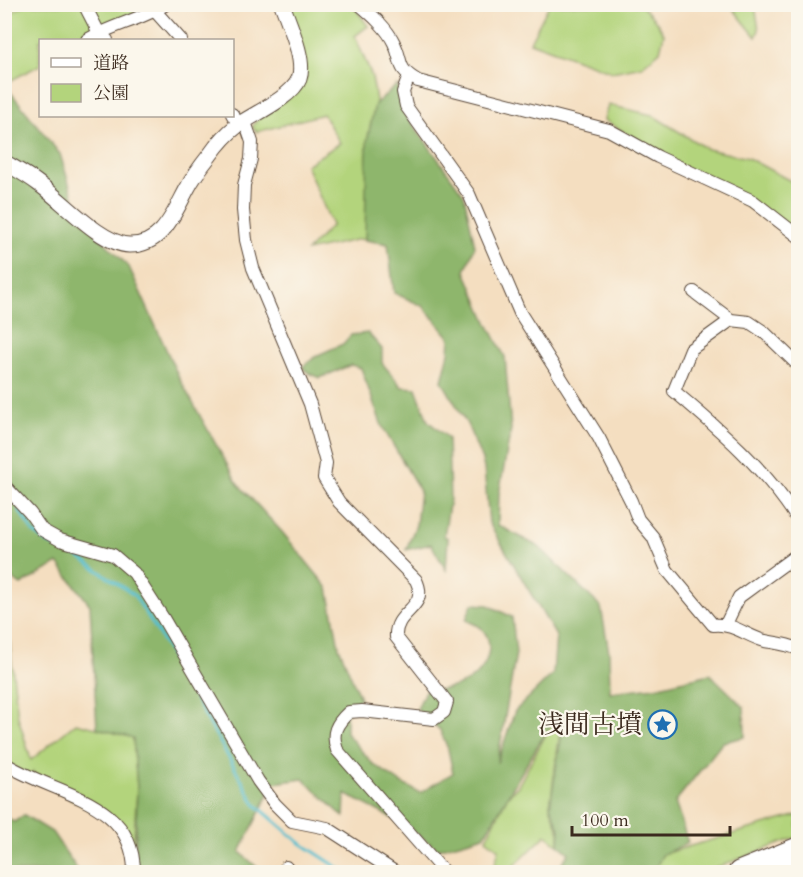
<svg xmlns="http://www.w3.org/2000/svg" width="803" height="877" viewBox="0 0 803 877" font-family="Cardo,'Noto Serif JP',serif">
<rect width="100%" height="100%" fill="#fbf7ec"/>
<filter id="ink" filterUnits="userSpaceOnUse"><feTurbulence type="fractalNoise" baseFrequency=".0167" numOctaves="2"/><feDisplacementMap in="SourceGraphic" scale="12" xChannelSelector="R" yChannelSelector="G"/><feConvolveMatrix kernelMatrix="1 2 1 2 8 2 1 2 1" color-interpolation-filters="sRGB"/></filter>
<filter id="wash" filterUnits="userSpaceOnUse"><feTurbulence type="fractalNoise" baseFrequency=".008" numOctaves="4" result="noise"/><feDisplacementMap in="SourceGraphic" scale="24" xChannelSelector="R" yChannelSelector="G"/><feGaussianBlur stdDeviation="1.35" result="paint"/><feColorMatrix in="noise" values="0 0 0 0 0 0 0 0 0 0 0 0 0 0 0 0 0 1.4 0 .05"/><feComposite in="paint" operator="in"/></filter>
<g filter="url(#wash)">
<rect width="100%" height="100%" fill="#f4dec0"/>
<path fill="#b3d47c" stroke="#777f4d" stroke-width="1.5" d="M25,5H149L85,40H40V65L4,84V16Z
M284,5H353L368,26L355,36L372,77L376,100L365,240L360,239L307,251L332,225L306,165L340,143L323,114L257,132L252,127L265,108L303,79Z
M549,5H641L656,21L664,34L660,51L642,66L612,72L530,42Z
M730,5H753L755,6L759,30L756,37Z
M608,105L652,115L707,149L748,158L798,185V237L604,120Z
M9,638L18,717L31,760L76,723L133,737L137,787L133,853L123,830L35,777L33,771L32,778L5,762L4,641Z
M557,714L562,717L550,806L559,830V845L546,835L508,872L494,868L499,849L486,839L508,796L518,786Z
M798,815V837L704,872H653L663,854Z"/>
<path fill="#8eb66c" stroke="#647045" stroke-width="1.5" d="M4,84L60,154L79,216L129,267L179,378L238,484L282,532L328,588L339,647L360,698L346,715V733L373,764L401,783L420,793L453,773L448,749L440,730L417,709L425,691C441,690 458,688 471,679C487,669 496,644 482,629C479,625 471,623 466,620L472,604L488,605L512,617L516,653L497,763L515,711L553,674L556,636L489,523L484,468L482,460L467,424L442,381L449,353L450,338L423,306L394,293L388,244L365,240L367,141L375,104L397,85L404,112L464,195L475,246L465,271L488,324L505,357L511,429L499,494L498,525L539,547L601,607L609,652L610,692L655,687L710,674L744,707L745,737L723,742L675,802L688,843L663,854L653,872H563L564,870L560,866L569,853L559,845L560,829L550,806L564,718L557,713L484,836L438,849L400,822L345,794L344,817L303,779L274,783L240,852L262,872H135L137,787L133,738L97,728L90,605L58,563L21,585L5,574Z
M368,333L382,349V363L402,387L416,388L428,421L448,438L450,499L444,536L448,538L446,570L431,544L406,550L416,525L420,491L382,426L361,368L351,365L320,378L310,374L302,367L318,355L343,344L351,335Z
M24,815L52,832L79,872H5V816L14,822Z"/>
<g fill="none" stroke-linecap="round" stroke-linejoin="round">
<path stroke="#53becf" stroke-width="3" d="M19,510L33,532L48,543L76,555L134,595L156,629L255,804L299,842L345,872"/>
</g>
</g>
<g filter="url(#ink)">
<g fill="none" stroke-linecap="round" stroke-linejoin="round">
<defs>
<path id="minor" d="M84,4L99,33L107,40
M359,4C372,15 387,28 394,43C404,64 395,67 418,81L609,130L658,157L753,201L798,236
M155,11L181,40
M87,40C111,25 141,20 166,4
M409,76L403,92L406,106L469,194L520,313L599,438L631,501L638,519L653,537L667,570L713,625C734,623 746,636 765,641C776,643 787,644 798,649
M232,114L239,125
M245,122L252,142L251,159L244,185L243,210L246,240L253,268L310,404L326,463L324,478L339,502L416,580C430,609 394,610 396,637L447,702L444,712L434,719L362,711L349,712C336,724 331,733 337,750L444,872
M694,292L731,320L749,322L764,332L798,365
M731,320L691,349L674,391C719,429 767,470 798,520
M4,485L30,513L42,530L60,540L113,555L134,573L163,618L258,781L275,804L292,821L327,828L395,872
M726,624L739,597L798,554
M4,763C54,795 134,799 134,872
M286,867L290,872"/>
<path id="tertiary" d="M4,162C16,169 29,176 39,184C63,201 101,244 129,245C162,246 174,213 187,189C193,177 202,165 210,155C217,145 229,132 238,125C254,114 292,97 299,79C306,60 289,24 282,4"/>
<path id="motorway" d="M739,872L798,848
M787,872L798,868"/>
</defs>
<use href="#minor" stroke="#574536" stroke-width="14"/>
<use href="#tertiary" stroke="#574536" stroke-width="17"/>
<use href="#motorway" stroke="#574536" stroke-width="23"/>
<use href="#minor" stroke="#fff" stroke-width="12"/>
<use href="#tertiary" stroke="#fff" stroke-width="15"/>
<use href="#motorway" stroke="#fff" stroke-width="21"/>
</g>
</g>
<defs>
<symbol id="sight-ring" viewBox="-11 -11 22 22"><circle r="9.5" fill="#fbf7ec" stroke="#1f6fb2" stroke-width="1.5"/><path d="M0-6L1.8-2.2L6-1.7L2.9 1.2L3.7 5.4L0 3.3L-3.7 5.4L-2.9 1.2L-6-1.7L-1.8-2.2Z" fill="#1f6fb2"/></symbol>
</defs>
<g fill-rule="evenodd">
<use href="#sight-ring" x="646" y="708" width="33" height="33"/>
</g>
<g text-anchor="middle" stroke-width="4.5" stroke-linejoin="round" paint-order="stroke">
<g font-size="26" fill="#3b2a1e" stroke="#fbf7ec" text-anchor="end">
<text x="642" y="733">浅間古墳</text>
</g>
</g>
<rect width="803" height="877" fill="none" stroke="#fbf7ec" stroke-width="24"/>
<rect x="39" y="39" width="195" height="78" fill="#fbf7ec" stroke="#aea59a" stroke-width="1.5"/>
<rect x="51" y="58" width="30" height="9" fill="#ffffff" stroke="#aea59a" stroke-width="1.5"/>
<text x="93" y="69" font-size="18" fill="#3b2a1e">道路</text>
<rect x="51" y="84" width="30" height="18" fill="#b3d47c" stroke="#aea59a" stroke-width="1.5"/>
<text x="93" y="99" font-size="18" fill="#3b2a1e">公園</text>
<path d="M572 826v9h158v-9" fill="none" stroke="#3b2a1e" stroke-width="3"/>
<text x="581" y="826" font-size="18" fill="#3b2a1e" stroke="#fbf7ec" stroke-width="4.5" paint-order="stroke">100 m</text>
</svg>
